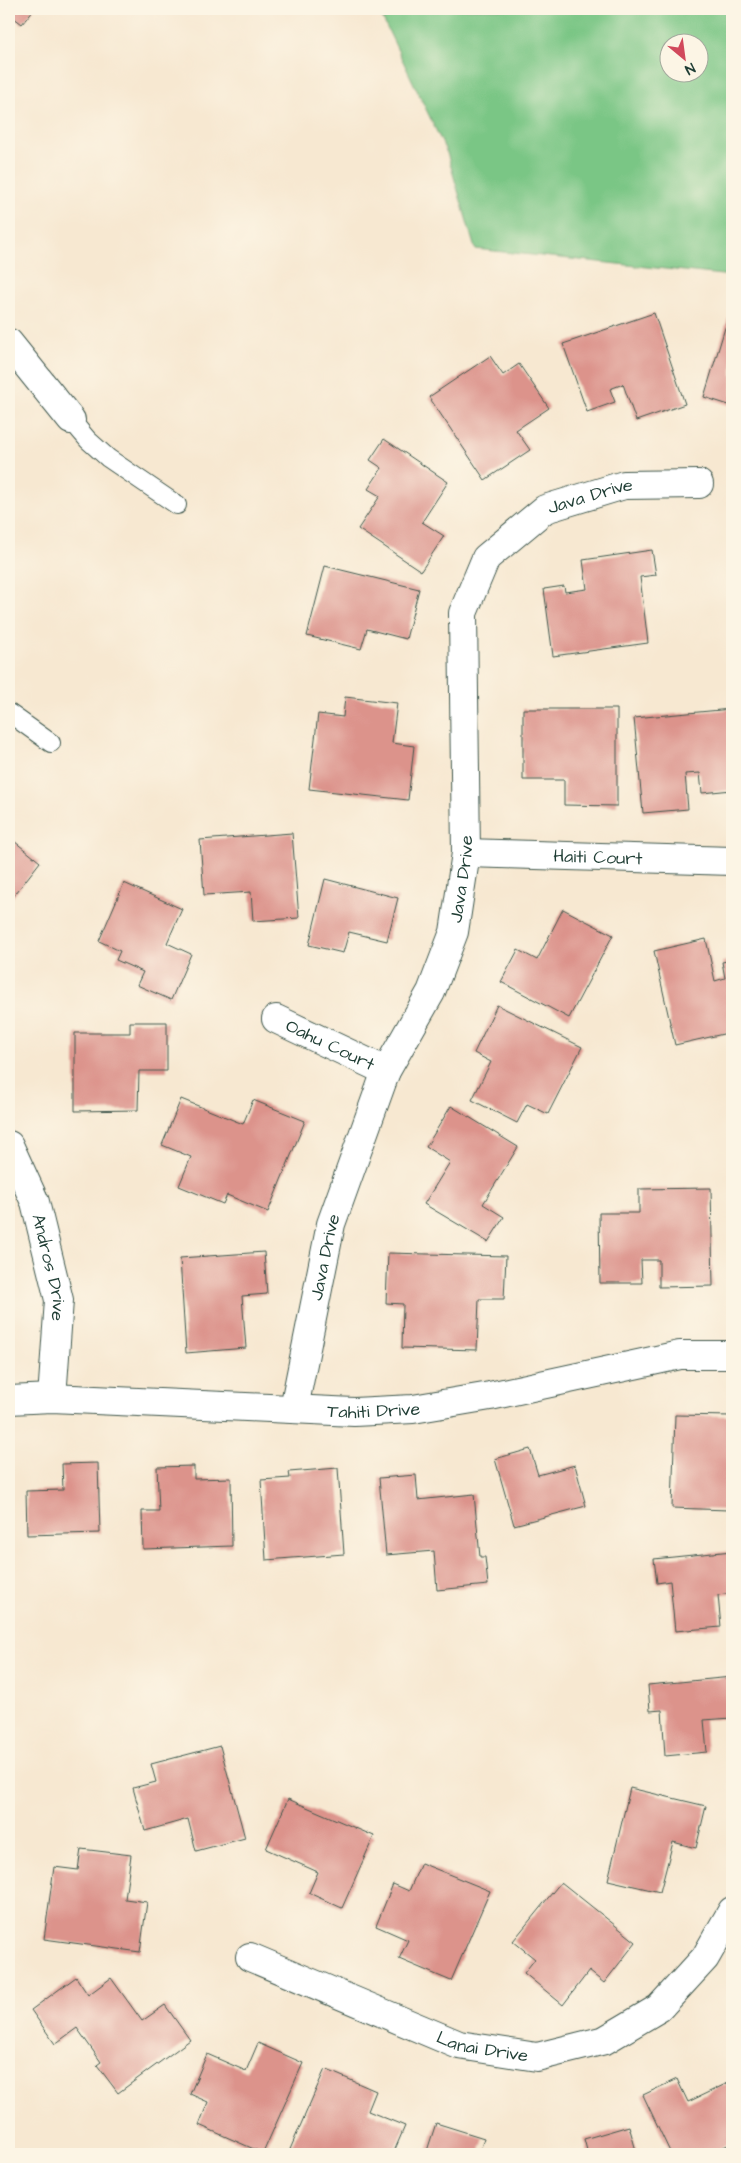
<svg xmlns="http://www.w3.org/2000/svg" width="741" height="2163" viewBox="0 0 741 2163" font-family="'Architects Daughter',sans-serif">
<rect width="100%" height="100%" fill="#fcf5e5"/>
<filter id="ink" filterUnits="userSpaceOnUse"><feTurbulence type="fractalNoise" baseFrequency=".02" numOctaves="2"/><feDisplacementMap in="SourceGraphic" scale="10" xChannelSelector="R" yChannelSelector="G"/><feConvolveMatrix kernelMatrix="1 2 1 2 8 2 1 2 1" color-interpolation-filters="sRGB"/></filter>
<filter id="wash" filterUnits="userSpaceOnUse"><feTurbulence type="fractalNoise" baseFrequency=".0096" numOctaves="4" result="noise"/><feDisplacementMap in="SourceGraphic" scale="20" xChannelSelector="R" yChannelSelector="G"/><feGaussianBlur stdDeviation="1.12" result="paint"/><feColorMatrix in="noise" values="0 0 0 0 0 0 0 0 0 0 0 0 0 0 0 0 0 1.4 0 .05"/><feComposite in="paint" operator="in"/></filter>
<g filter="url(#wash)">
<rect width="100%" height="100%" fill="#f7e8d1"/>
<path fill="#7ac685" stroke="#4c825c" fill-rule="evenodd" d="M378,9H732V276L475,249L447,153ZM668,42H698V72H668Z"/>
<g id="blocks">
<path fill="#dc938b" d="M9,9H34L22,24L9,14Z
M654,313L685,404L636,421L623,384L610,389L615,402L587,412L563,344Z
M728,318L732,320V406L704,397Z
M490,356L503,375L519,364L549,408L516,430L530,450L485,480L429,397Z
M384,439L448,482L422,522L444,536L421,571L358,529L380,496L368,489L382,468L370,460Z
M652,550L656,575L640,577L648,643L553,656L544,589L564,586L565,592L587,589L583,560Z
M325,566L419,589L406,639L367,629L361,649L307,636Z
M345,697L397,703L392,743L414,746L408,800L309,789L318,714L343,717Z
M523,709H617V806L564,805V780H523Z
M731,709L732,790L702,793L700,773L685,774L688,809L643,813L634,718Z
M292,833L299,918L253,921L251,892L204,895L200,840Z
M9,837L40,862L9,902Z
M325,879L398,898L387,941L349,932L343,953L309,945Z
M124,883L182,909L167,943L191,954L171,1000L137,985L143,972L116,960L120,951L99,941Z
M563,909L613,935L569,1018L501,982L518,950L537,960Z
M706,939L715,981L725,978L722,962L732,960V1032L675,1045L654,951Z
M497,1005L582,1047L548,1114L527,1104L517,1123L472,1100L491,1062L474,1053Z
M130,1022H167V1071H139L138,1110L75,1111V1033H130Z
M181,1099L243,1124L253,1100L305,1121L268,1212L227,1195L223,1204L179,1186L191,1157L162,1145Z
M451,1106L518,1147L483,1204L504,1217L488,1242L424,1204L450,1162L426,1147Z
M711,1188L713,1286L659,1287V1260H641L642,1283H600L599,1213H639V1189Z
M264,1252L267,1294L242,1296L246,1348L186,1353L180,1258Z
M388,1253L506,1256L504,1299H479L477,1350L402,1348L403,1304L386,1303Z
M675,1415L732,1416V1457H730L728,1510L672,1508Z
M530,1449L538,1475L575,1465L586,1506L514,1525L495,1459Z
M98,1463L100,1533L27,1535L26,1491L63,1490L62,1464Z
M194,1466V1479L231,1478L232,1546L143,1549L142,1511H159L157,1467Z
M338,1468L344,1554L266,1560L261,1480L290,1478L289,1472Z
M416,1475L418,1500L474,1494L480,1557H485L488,1585L437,1590L434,1551L386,1555L379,1478Z
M732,1551V1593L718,1595L721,1627L675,1631L670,1581L657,1583L654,1559Z
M732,1677V1718L704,1720L707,1752L665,1756L662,1710L650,1711L648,1685Z
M220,1746L245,1838L196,1851L188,1819L145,1831L133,1788L156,1782L151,1764Z
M630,1788L706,1806L696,1848L673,1842L660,1892L608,1880Z
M288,1799L374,1836L342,1908L309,1893L318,1872L266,1849Z
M81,1849L131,1855L125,1899L147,1902L140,1952L44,1939L54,1867L78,1870Z
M421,1863L490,1891L451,1981L399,1959L408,1940L376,1926L393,1884L409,1891Z
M561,1882L636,1942L604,1983L589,1971L563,2005L524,1973L535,1959L513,1941Z
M76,1977L88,1995L111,1978L142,2021L165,2005L190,2040L118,2093L97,2065L101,2062L77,2028L55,2044L31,2010Z
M258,2043L303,2063L263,2153L199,2125L208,2102L190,2094L207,2054L246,2071Z
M325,2069L376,2091L368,2111L405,2126L393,2154H288Z
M677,2079L688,2102L732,2081V2143L709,2154L707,2152L703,2154H671L643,2095Z
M436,2123L484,2138L479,2154H426Z
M629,2126L637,2154H588L584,2139Z"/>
</g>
</g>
<g filter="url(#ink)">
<use href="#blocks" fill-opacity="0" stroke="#3f574c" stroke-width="1"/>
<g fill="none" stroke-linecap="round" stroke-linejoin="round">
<defs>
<path id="service" d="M71,420L88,440L108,458L177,505
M9,713L51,743"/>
<g id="minor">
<path d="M9,343L71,420"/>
<path id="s1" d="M466,853L732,861"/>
<path id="s2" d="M276,1019L386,1071"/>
<path id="s3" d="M9,1145L35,1202L59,1300L52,1398"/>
<path id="s4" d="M9,1400L52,1398L354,1412L413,1409L490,1396L680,1355H732"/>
<path id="s5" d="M294,1408L331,1224L386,1071L431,992L454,932L466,853L463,613L486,558L545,509L624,485L699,484"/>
<path id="s6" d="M250,1957L459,2045L537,2057L605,2040L659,2008L705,1958L732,1911"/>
</g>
</defs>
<use href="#service" stroke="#3f574c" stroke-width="20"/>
<use href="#minor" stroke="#3f574c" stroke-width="30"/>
<use href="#service" stroke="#fff" stroke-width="18"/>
<use href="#minor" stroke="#fff" stroke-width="28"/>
</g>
</g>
<g text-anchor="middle" stroke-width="5" stroke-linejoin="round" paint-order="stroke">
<g font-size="18" fill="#1f3d34" stroke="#fcf5e5">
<text dy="6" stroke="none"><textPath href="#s5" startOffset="1009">Java Drive</textPath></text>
<text dy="6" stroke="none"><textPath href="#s1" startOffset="132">Haiti Court</textPath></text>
<text dy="6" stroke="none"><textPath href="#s5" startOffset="559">Java Drive</textPath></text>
<text dy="6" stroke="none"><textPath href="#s2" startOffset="60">Oahu Court</textPath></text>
<text dy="6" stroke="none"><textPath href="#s5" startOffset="154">Java Drive</textPath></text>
<text dy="6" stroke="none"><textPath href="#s3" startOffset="130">Andros Drive</textPath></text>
<text dy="6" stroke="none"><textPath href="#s4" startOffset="365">Tahiti Drive</textPath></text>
<text dy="6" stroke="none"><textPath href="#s6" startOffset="250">Lanai Drive</textPath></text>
</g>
</g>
<rect width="741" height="2163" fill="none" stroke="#fcf5e5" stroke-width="30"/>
<g transform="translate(684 58) rotate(151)"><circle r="24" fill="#fcf5e5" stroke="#a4ab9e"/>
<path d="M0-4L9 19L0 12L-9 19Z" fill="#d1495b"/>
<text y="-8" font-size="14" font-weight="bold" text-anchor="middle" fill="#1f3d34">N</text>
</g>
</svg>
